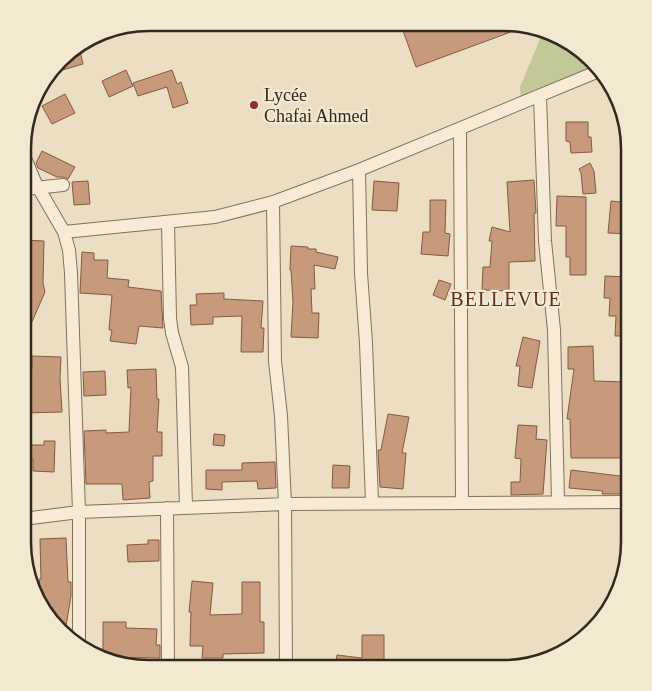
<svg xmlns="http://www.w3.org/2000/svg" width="652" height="691" viewBox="0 0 652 691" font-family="Georgia,serif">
<rect width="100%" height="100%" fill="#ebdec2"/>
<path fill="#c2c897" d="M543,32L566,40L599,71L521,104L520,87Z"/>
<path fill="#c69a7b" stroke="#815b42" d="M519,24L527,26L416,67L401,25Z
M79,46L83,64L49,74L66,54Z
M126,70L133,86L109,97L102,81Z
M172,70L177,84L181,82L188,103L173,108L167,87L138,96L133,83Z
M65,94L75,113L52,124L42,106Z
M566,122H588V137H591L592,152L571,153L570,142L566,141Z
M42,151L75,167L68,179L63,177H57L38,168L36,163Z
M590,163L594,171L596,193L583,194L581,173L579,169Z
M534,180L536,213H534L535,261L509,262V291L482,290L483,267H490L492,241H489L492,227L510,232L507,182Z
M88,181L90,204L74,205L72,182Z
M374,181L399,183L397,211L372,210Z
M557,196L586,197V275H570V257H566V226H556Z
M430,200H446L445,233L450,234L448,256L421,254L423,232H430Z
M611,201L629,203V234L608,233Z
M24,240L44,241L43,283L45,292L24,340Z
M291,246L308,247V249H316V252L338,257L335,269L314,265L315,289H311L312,313H319L318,338L291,337L293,302L291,270H290Z
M82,252L94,253V260H108L107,278L129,280L128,287L161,291L163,328L139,326L136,344L110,341L112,330H109L112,295L80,293Z
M605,276L629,277V336H615L616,316H609L610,298H604Z
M439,280L451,284L445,300L433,295Z
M224,293V299L263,301L261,328H264L263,352H241L242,316L213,317V324L191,325L190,305H197L196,294Z
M523,337L540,341L532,388L518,386L520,366H516Z
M593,346L594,381L627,382L625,458H571L570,419H567L574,369H568V347Z
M32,356L61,357L60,378L62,412L23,413L24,396H31L30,369H32Z
M156,369L157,399H159L157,432H162V456H153V481L149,482L150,498L123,500L122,484H86L84,431L106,430V433L129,432L131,387L128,388L127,370Z
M105,371L106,395L84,396L83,372Z
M388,414L409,417L402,453H406L403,489L380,487L378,450H381Z
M518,425L537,426L536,439L547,440L543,494L511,495V482H520L521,459L515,458Z
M214,434L225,435L224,446L213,445Z
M44,441H55L54,472L33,471V459H25V445H44Z
M275,462L276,488L258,489L257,481L222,482V490L206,489V470H242V463Z
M333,465L350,466L349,488H332Z
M571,470L628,477L626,494H602L603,491L569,488Z
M66,538L68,582H71V596L65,632L44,612L38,594L40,578L41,579L40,539Z
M148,540H159V561L128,562L127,545L148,544Z
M192,581L213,583L210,615L242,614V582H260V622H264V653L223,654V658H202L203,646H190L191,612H189Z
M103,622H126V628L157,629L156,645H160V658L103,657Z
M362,635H384V661L387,662V668H335L337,655L362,658Z"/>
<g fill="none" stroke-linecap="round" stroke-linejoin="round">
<defs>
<path id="minor" d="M540,96L545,241L554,330L558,501
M460,129L462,501
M25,158L35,182L64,232L69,250L71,273L79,512V645
M359,170L361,273L366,343L372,502
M25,189L63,185
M273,202L275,361L281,416L285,504L286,668
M168,223L170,318L172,333L182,367L186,507
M64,232L215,217L273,202L359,170L599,71
M167,508L168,668
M23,519L79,512L285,504L629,502"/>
</defs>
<use href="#minor" stroke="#83705b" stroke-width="14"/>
<use href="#minor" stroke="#f6ecd5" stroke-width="12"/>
</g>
<circle fill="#8e2f30" stroke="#f3e9d1" stroke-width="2" cx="254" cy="105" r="5"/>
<g text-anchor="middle" stroke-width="4.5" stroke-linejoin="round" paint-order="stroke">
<g font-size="18" fill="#34291e" stroke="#f3e9d1" text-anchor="start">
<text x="264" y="101">Lycée<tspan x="264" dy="21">Chafai Ahmed</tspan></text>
</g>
<g font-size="20" letter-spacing="1" fill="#5e2d20" stroke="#f3e9d1">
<text x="506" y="306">BELLEVUE</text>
</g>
</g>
<path d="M0 0H652V691H0ZM149 31H503A118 118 0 0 1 621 149V542A118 118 0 0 1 503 660H149A118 118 0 0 1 31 542V149A118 118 0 0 1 149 31Z" fill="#f3e9d1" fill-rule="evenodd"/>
<path fill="none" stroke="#34291e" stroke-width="2.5" d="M149 31H503A118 118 0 0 1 621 149V542A118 118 0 0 1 503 660H149A118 118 0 0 1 31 542V149A118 118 0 0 1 149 31Z"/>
</svg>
